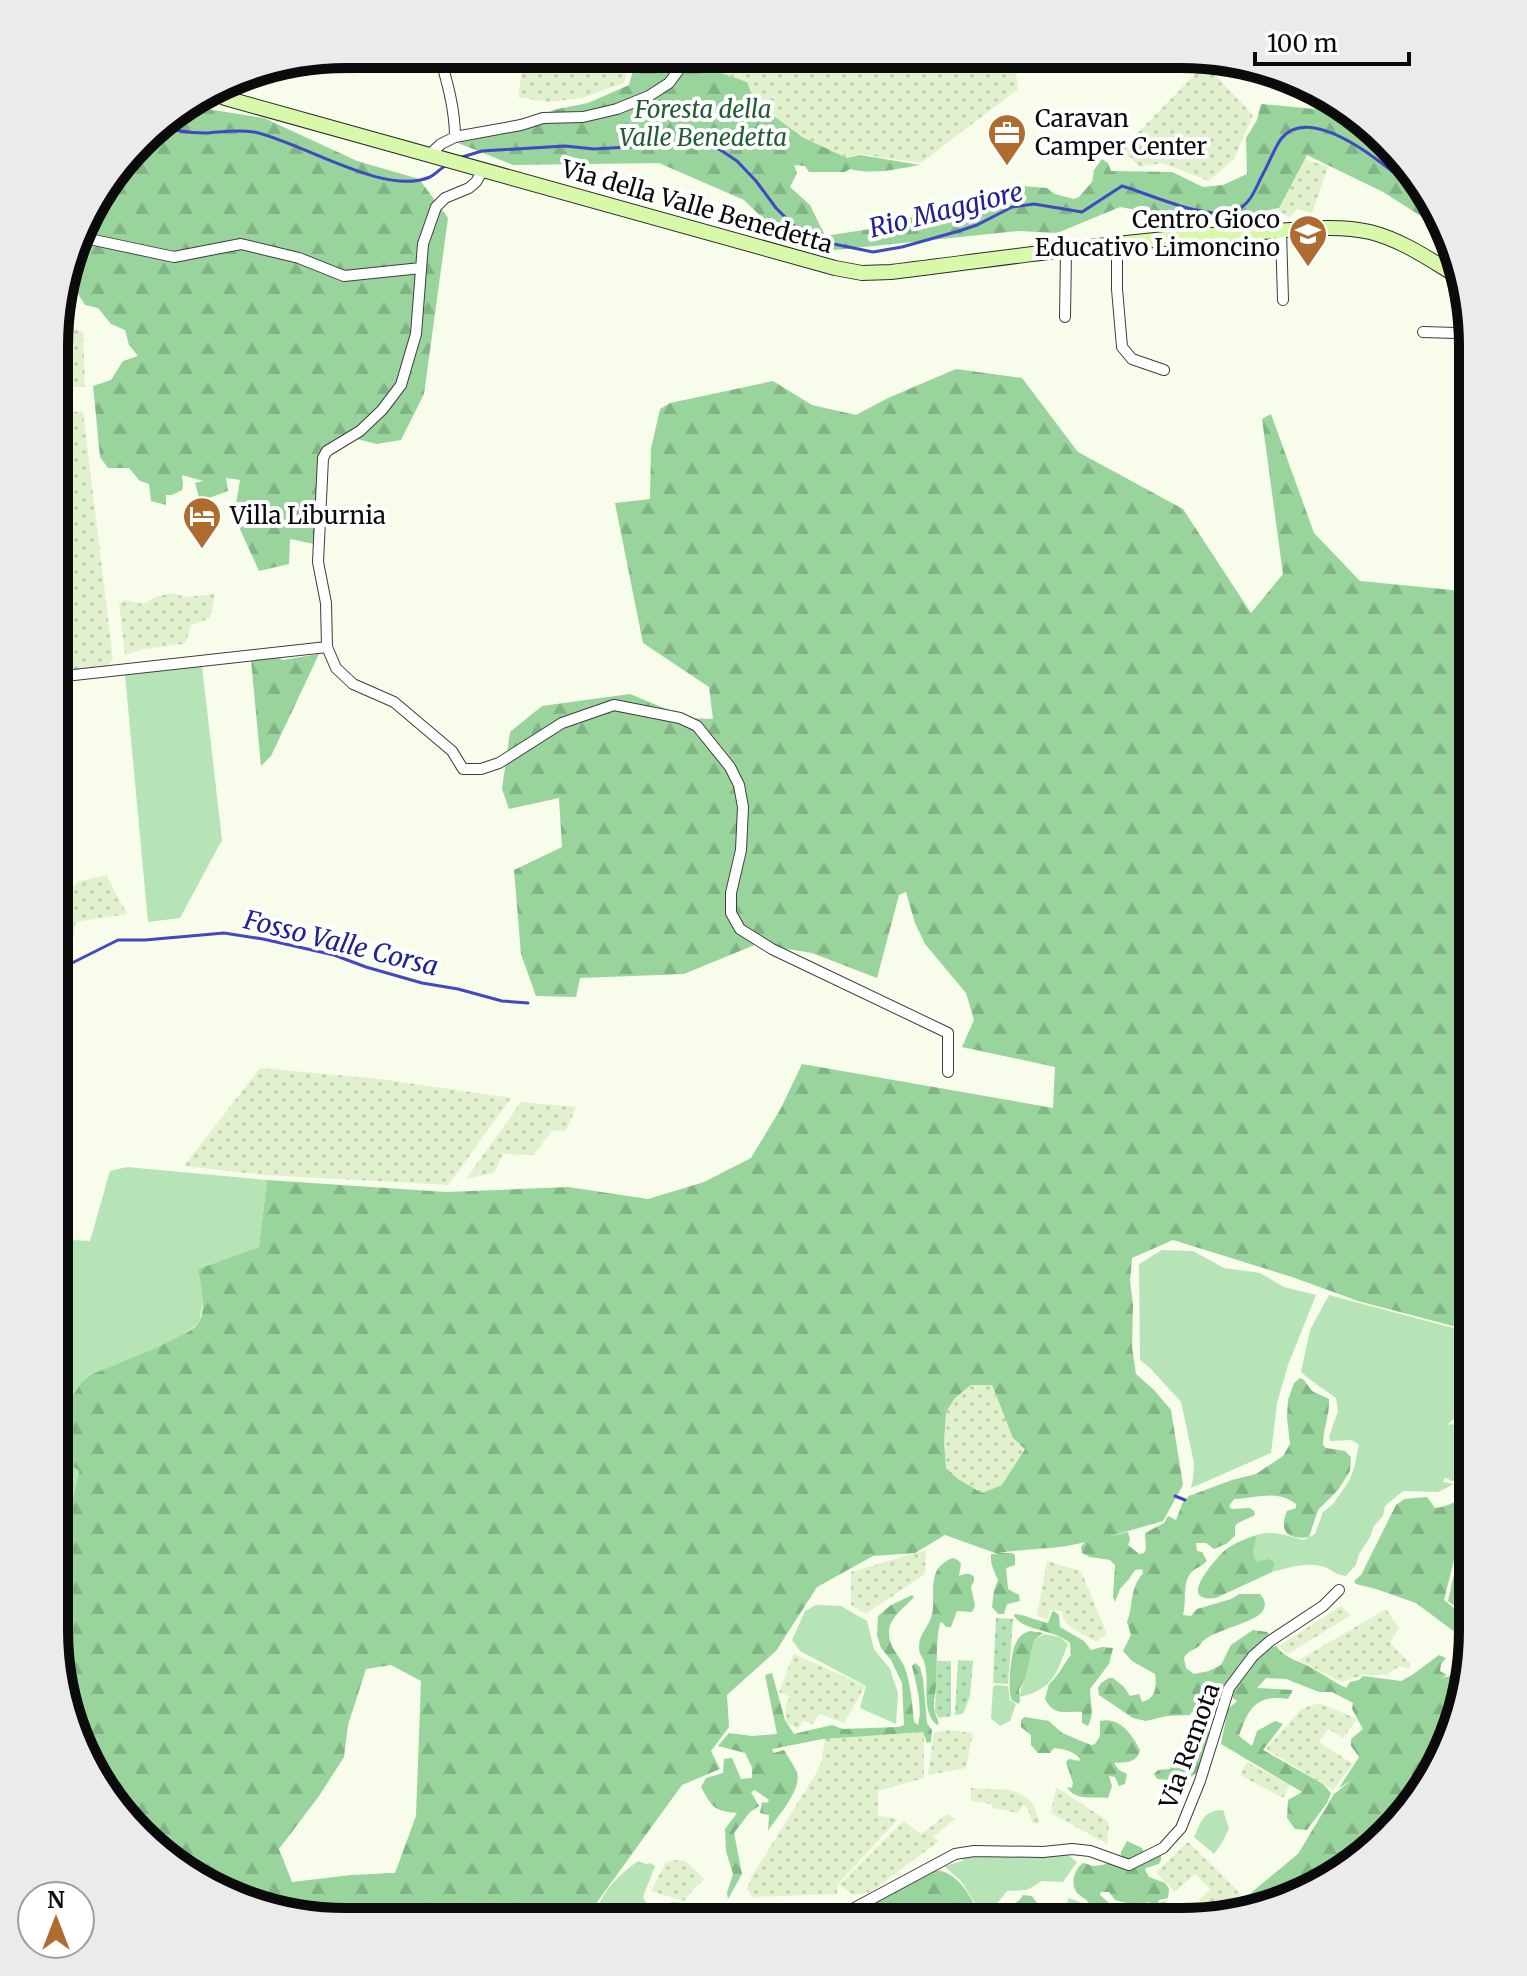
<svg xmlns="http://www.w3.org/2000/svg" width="1527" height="1976" viewBox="0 0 1527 1976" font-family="Merriweather,serif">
<defs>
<pattern id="farmland-dots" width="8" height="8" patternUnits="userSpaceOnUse" patternTransform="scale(2)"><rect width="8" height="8" fill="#e1f1cd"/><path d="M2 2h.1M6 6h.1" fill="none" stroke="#c0cdaf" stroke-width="1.8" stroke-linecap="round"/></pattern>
<pattern id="forest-firs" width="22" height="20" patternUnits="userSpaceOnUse" patternTransform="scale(2)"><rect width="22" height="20" fill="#98d49c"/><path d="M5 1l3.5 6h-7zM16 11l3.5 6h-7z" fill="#82b585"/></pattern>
<pattern id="garden-dots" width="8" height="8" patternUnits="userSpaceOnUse" patternTransform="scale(2)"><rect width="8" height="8" fill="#b7e4b7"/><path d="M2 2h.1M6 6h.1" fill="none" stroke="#9cc29c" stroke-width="1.8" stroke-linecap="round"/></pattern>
</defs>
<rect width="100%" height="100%" fill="#f7fdea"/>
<path fill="url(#farmland-dots)" d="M346,54H357L354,74H313L314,66L309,65V60Z
M506,54L632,55L624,83L582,98L548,102L518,97L523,63Z
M697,55L1014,56L1018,89L921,163L859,154L847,158L802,137L755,102L747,82L696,64Z
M1205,64L1253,115L1234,159L1209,181L1162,163L1140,167L1121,150Z
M1305,159L1328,167L1312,213L1297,209L1290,217L1278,211L1290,162Z
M57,324L83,332L85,387H56Z
M56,411L83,412L113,659L107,666L56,672Z
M172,593L185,597L215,594L210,618L190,626L187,640L183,644L144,649L125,655L119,604L125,600L143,604L155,597Z
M106,875L127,914L76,922L70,953L55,960V898L66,897L77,882Z
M260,1068L380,1079L511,1098L448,1185L266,1175L184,1166Z
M521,1102L576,1107L566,1131L553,1130L533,1155L503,1154L494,1173L466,1179Z
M971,1385H992L1000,1407L1025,1448L1003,1485L982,1493L958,1479L946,1468L944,1442L946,1412L955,1397Z
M926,1550L925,1574L866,1614L851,1605V1572Z
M1047,1561L1081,1571L1107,1634L1096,1642L1070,1627L1063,1618L1062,1611L1050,1610L1048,1619L1037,1616Z
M1341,1606L1351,1615L1288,1654L1279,1646Z
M1386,1609L1399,1628L1390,1643L1411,1664L1409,1669L1399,1666L1387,1675H1364L1341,1682L1299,1660Z
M794,1654L865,1686L844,1723L819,1714L813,1724L803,1721L798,1729L786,1722L785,1707L790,1697L779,1692Z
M1319,1703L1357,1719L1343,1738L1328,1729L1319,1742L1353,1764L1333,1790L1266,1749L1301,1709Z
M949,1730L973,1733L966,1768L928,1775L934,1732Z
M924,1732V1778L878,1791V1816L898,1819L838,1884L837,1894L753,1897L747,1889L752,1876L815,1775L821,1764L825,1738Z
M1247,1762L1290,1785L1283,1798L1240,1775Z
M1056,1787L1109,1822L1107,1844L1051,1813Z
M971,1788L1012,1790L1026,1797L1034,1805L1040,1823L1033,1824L1028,1809L1023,1805L1018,1813L993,1808L992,1804L971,1801Z
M947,1814L955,1819L933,1837L939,1841L871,1892L854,1895L839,1885L903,1821L921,1834Z
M1188,1842L1241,1894L1222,1912L1213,1915L1199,1900L1210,1889L1195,1874L1175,1892L1156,1872Z
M674,1860L685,1861L705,1879L695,1887L684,1901L651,1891L666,1862Z"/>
<path fill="#b7e4b7" d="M202,666L222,840L180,918L148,922L125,675Z
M127,1167L267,1180L259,1247L198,1269L204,1296L199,1323L183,1335L68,1403L54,1409L55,1239L90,1241L110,1171Z
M1162,1250L1193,1251L1224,1268L1260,1273L1284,1287L1316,1295L1288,1365L1277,1403L1271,1453L1191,1488L1193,1479L1194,1463L1181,1402L1151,1369L1140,1360L1139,1264Z
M1329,1295L1472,1333V1410L1463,1411L1447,1425L1453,1424L1460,1441L1461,1457L1467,1461L1471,1479L1463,1480L1461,1463L1455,1458L1454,1462L1460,1469L1459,1480L1450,1481L1449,1479L1445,1478L1443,1482L1454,1484L1438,1492L1403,1491L1385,1506L1383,1516L1374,1526L1370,1537L1359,1554L1356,1565L1346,1576C1335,1575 1331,1568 1321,1566C1304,1562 1288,1568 1272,1572L1275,1563H1257L1253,1553L1257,1535C1273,1530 1288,1536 1303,1540L1315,1534L1323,1512L1333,1504L1349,1481L1354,1468L1359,1445L1352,1440L1330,1441L1329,1437L1338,1411L1336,1398C1324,1389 1312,1382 1301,1372L1310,1330Z
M54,1446L60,1457L79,1471L71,1508L54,1523Z
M816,1605L841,1606L867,1621L874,1649L890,1669L898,1693L896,1724L860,1708L866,1686L800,1651L792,1640L805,1611Z
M1044,1634L1060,1637L1068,1644C1056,1674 1054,1689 1019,1697L1034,1640Z
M996,1685L1008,1686L1010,1700L1016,1704L1010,1721L1000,1726L991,1718L993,1687Z
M1223,1810L1229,1828L1223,1841L1214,1854L1194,1837C1202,1820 1203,1811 1223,1810Z
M1066,1853L1077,1862L1063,1882L1042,1881L1027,1890L1007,1891L985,1919L961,1881L944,1866L963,1861L964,1857L970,1854Z
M638,1861L646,1864L650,1863L655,1866L643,1897C657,1918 621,1925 606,1919C603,1918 599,1914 596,1912C603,1890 620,1874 638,1861Z
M1069,1898L1088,1905L1090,1913L1106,1921L1108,1915L1122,1919L1125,1922H1060V1919L1058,1922H1053V1915L1059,1910L1063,1913Z
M1165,1901L1190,1920L1181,1922H1142L1132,1910Z
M673,1902L713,1906L705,1912L699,1921H648L656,1906Z"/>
<path fill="url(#forest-firs)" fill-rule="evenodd" d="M637,55H697L696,64L747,82L755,102L802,137L847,158L860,155L920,165C897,169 873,175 850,169L845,172H809L805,166L794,165L797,173L790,187L810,205L825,236L883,227L893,222L955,207L1006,189L1023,186L1047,188L1055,194L1074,199L1079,197L1092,182L1094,170L1102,159L1108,163L1111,171L1172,172L1203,187L1223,185L1247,174L1246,138L1257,120L1261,104L1325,110L1347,107L1443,217L1446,232L1383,192L1307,155L1279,208L1218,220L1169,216L1120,207L1057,233L1019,231L835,250L782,237L744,200L659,163L513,165L458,143L530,127L553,110L588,103L629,85Z
M188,106L264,118L357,161L419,179L448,218L424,394L401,440L377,444L353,438L331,441L321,459L314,544L290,539L289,564L259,571L234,516L240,480L226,478L228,491L206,499L199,497L195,483L203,481L182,475L183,485L182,490L172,495H166V505L151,501L149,484L140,481L129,468H108L100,457L93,386L111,380L123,361L138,356L129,345L125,330L111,324L98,308L85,305L67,276L74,262L72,261L93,201L154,126Z
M956,369L1022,378L1078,452L1183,509L1251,613L1283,574L1262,419L1271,414L1314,533L1360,581L1462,591L1473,634L1472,1331L1358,1301L1292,1277L1173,1240L1132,1258L1130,1281L1133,1305L1132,1347L1136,1374L1154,1390L1171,1410L1183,1485L1163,1521L1107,1537L1128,1532L1130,1540L1128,1545L1139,1554L1144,1553L1146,1549L1145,1533L1164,1523L1168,1516L1176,1520L1183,1502L1189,1496L1232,1480L1256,1474L1283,1456L1290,1444L1287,1417L1288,1400L1294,1383L1300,1378L1304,1380L1312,1391L1329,1399C1330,1414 1323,1429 1323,1445L1326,1448L1345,1451L1351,1457L1350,1471L1338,1490L1318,1510L1309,1537C1289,1540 1278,1533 1287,1511L1296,1508V1504C1277,1489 1257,1498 1234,1499L1229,1506L1232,1509L1250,1508L1254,1511L1255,1515L1238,1523L1235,1526V1536L1226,1544L1214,1549L1206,1543H1196L1197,1551L1202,1552L1207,1561C1202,1567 1194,1568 1190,1574C1182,1586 1187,1601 1183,1615L1191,1616L1197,1609L1231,1599L1239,1594H1260C1265,1600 1267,1605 1262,1612C1255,1622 1215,1630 1203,1641C1201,1642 1201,1645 1199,1646C1193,1651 1188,1650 1184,1658L1186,1668L1194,1674L1209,1671L1221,1665L1231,1645L1253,1630L1267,1632L1270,1636L1268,1640L1255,1647L1226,1692L1217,1691L1213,1693L1212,1702L1192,1712L1190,1715L1167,1716L1146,1721L1133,1718L1099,1695L1098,1688L1101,1683L1109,1678H1113L1124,1687L1130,1696L1139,1694L1142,1702C1156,1699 1157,1686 1155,1674L1132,1661L1123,1651L1131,1635L1127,1622C1134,1604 1129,1590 1143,1573L1142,1569L1135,1570L1129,1579L1120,1589L1115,1602L1113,1597L1115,1565L1110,1560L1090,1557L1082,1553L1081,1547L1085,1542C1057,1550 1027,1548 999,1553H1012L1015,1555V1565L1006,1568L1008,1589L1019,1595L1020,1601L1007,1604L1004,1614H998L992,1607L994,1590L998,1580C994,1571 990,1564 991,1554H998L945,1535L915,1553L873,1556L817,1587L776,1651L727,1695L729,1727L711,1751L720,1769L682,1785L592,1909L587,1920H309L183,1872L84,1759L54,1630V1523L71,1508L79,1471C48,1448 54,1445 54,1409L68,1403L82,1382L91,1375C111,1366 187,1338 198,1324C207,1310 201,1284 198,1269L259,1247L267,1180L446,1192L568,1187L648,1199L704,1182L751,1158L781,1108L802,1064L1053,1108L1055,1067L962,1047L974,1020L966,993L925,944L915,923L906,892L899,895L877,978L812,953L757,944L684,974L580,978L576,997L536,996L521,954L514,870L562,847L559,798L509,809L502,789L510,732L542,706L630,694L688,718L713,719L709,687L643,643L615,503L650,499L651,449L660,409L670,403L773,381L812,405L856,415L888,398ZM971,1385H992L1013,1438L1025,1449L1002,1485L982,1493L958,1479L946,1468L944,1442L946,1412L955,1398ZM391,1665L421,1681L416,1816L395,1873L351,1875L292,1882L279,1849L319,1796L344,1757L348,1725L366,1669Z
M319,654L271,756L261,766L251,660L276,656L283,660Z
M1427,1497L1435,1508C1450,1507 1456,1498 1472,1498V1620L1448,1601L1469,1507L1467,1508L1444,1600L1472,1623V1645L1416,1603L1376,1589L1356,1584L1354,1581L1361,1575L1396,1505L1404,1499Z
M1257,1535L1253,1553L1257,1562L1269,1559L1275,1563L1272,1572L1216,1598C1177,1603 1212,1564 1221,1554C1230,1544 1245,1539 1257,1535Z
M953,1558L958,1560L961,1564L959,1576C964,1574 970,1572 974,1577V1581L971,1587L975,1606L972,1612L957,1611L951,1627H946L942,1622L940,1623C935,1644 938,1665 936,1686C936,1694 932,1704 935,1712C936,1716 938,1720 939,1724L937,1725C920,1710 930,1685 925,1665C924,1658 919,1655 919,1647C919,1635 927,1628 931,1618C938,1597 923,1569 953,1558Z
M912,1595L914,1597C905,1607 889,1618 889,1632C888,1646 899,1655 904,1666C911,1684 912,1703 914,1722L918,1725C923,1706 916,1684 912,1666L915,1663L920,1667L923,1679L927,1723L932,1730L931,1742L927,1743L923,1732L823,1739L772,1749L774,1753L784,1750C788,1757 794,1765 797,1773C802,1790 777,1817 768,1831L769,1815L760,1813L762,1802L767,1803L769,1800L755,1790L751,1792L759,1806L750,1812L734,1833L742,1874L728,1899L727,1893L733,1874L726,1851L725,1829L737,1813C714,1811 712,1807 701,1787L706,1778L723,1773L724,1759L732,1758L741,1779L752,1778V1767L745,1753L718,1746L729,1733L752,1736L777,1734L765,1675L772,1673L785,1720L794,1734L832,1725L843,1729L898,1727L904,1725L902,1683L891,1660L881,1648L877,1635L878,1616L891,1605Z
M1054,1611L1059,1615L1060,1627L1084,1641L1091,1650L1102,1647L1113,1648L1109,1664L1090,1689C1090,1702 1095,1713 1088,1726L1082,1723V1712C1066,1710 1055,1718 1045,1699L1049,1684C1059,1676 1063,1664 1071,1655L1070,1643C1052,1628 1025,1632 1014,1616L1015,1614C1026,1615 1036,1621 1048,1623L1052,1612Z
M1030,1631L1043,1633L1034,1640L1025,1678L1019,1690L1020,1702L1018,1704C1016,1702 1014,1702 1012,1700C1007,1693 1011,1651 1016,1643C1019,1636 1023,1633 1030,1631Z
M1276,1646C1286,1659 1297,1660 1310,1667C1323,1674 1334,1682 1346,1688L1350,1682L1359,1680L1363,1676L1401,1681L1412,1675L1439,1655L1446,1658L1441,1664L1440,1671L1447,1675L1441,1678L1464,1673L1423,1793L1310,1892L1230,1910L1298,1854L1334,1794L1352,1780L1339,1788L1359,1757L1351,1746V1739L1363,1729L1352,1709L1353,1703L1332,1692H1319L1286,1679L1266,1678L1257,1688L1293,1690L1288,1699C1256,1694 1248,1709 1239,1736L1252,1746L1257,1731L1275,1721L1283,1724L1263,1750L1323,1784L1331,1793L1327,1803L1307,1830L1295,1829L1287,1818L1288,1800L1302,1792L1221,1744L1228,1709L1237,1701L1233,1698L1232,1693C1244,1674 1254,1653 1276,1646Z
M1025,1717L1049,1721L1062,1733L1091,1745L1095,1744L1100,1736V1721C1119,1716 1132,1734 1140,1750C1137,1764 1124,1762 1114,1763L1119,1770L1127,1774L1125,1784L1119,1786L1115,1777L1109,1776L1112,1786L1108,1798C1093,1796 1076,1802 1067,1787L1072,1788L1073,1783L1066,1762L1069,1759L1079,1761L1080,1759C1074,1751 1064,1749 1054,1748L1050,1753H1038L1031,1745V1735L1021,1727V1720Z
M1209,1731L1211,1733L1199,1771C1195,1774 1191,1777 1187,1779C1183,1781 1162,1780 1158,1779C1156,1778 1155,1775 1154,1774L1158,1770L1170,1769L1173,1757L1179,1754H1189C1197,1747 1200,1736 1209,1731Z
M1127,1841L1142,1848L1145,1854L1161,1855V1860L1159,1864L1146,1868L1145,1870L1149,1877L1165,1883L1169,1889L1168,1898L1159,1900C1156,1906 1161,1911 1158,1917L1154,1915L1149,1902H1147V1906L1138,1910L1126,1903L1115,1900L1109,1892H1101L1100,1895L1109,1903L1108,1919L1093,1915C1091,1911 1090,1905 1088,1902C1085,1898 1080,1896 1077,1893C1070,1883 1074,1870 1083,1863C1087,1863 1090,1866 1094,1866C1099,1866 1117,1862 1121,1859V1852Z
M935,1870C959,1871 975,1902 981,1921H912L909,1917C903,1922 893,1923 887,1919L884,1921H869L866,1913L872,1904Z
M1023,1895L1032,1896L1037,1903L1048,1906L1053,1915V1922L993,1921C997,1901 1015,1910 1023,1895Z"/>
<path fill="url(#garden-dots)" d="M996,1618L1013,1619L1008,1684L993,1683Z
M958,1660L973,1661L970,1696L963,1714L955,1715Z
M937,1661H951V1716L939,1718L935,1711Z"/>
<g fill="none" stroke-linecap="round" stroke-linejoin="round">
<path stroke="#4049c2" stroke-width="3" d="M156,125C171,130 188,133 205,133C222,132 237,129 254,132C302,142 384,197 430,177C436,174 440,169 445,166
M459,158L482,151L565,146L594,149L698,143L719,149L737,161L756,181L776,208L793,225L809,237L824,242L873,252L902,247L959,231L977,225L1012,207L1034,204L1082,212L1122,186C1150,194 1206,221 1235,211C1252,204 1256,186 1264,172C1269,163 1275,147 1281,139C1315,96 1406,183 1432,205
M55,969L70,964L118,940H145L224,933L263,939L334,955L366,967L422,983L458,989L502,1001L528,1003
M1175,1496L1185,1500"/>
<defs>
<path id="minor" d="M439,54C447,81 455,109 455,137
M429,155L441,144L455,137L521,125L543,118L583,117L617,109L649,96L669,83L681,67L684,55
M483,170L476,182L469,188L445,198L436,207L423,244L416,334L401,385L382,410L360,431L327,451L323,458L318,562L326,603L327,647L336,668L353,684L394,702L452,751L463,769H481L499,763L562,723L614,705L680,718L697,726L730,767L739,785L743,807L741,850L731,893V913L740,929L772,949L948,1033V1072
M1281,231L1283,300
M80,237L174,257L241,244L299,258L344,276L421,268
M1117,245V289L1122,347L1132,359L1164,370
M1065,317L1066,251
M1423,332L1456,333L1471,336
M56,677L327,647
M839,1921L847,1912L955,1854L974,1851L1043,1852L1072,1849L1090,1851L1129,1865L1163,1848L1181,1828L1200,1781L1229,1688L1253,1656L1270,1641L1323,1606L1339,1590"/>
<path id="secondary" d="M212,92L225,98L835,268L862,273L891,272C1014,257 1137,238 1261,232C1296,230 1336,224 1370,232C1402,240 1429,259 1457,276"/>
</defs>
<use href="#minor" stroke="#3e3e3e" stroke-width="12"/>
<use href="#secondary" stroke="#2d2d2d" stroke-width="16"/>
<use href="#minor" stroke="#fff" stroke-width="10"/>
<use href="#secondary" stroke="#d8f9aa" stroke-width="14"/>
</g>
<defs>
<symbol id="office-pin" viewBox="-11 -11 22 30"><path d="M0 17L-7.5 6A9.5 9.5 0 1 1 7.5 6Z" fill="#af6c2e" stroke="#fff"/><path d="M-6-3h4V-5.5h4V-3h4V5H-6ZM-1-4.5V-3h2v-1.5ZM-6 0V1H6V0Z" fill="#fff"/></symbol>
<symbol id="school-pin" viewBox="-11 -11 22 30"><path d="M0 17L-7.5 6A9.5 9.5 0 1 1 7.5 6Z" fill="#af6c2e" stroke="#fff"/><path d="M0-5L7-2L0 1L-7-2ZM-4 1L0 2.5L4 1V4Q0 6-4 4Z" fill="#fff"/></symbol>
<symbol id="hotel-pin" viewBox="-11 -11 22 30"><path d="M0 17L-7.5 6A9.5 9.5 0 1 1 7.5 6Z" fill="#af6c2e" stroke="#fff"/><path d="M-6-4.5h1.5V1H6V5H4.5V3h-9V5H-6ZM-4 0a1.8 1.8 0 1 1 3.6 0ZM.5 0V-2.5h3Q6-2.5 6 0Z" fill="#fff"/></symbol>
</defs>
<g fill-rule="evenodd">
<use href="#office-pin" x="985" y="111" width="44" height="60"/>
<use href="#school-pin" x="1286" y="212" width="44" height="60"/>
<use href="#hotel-pin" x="180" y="494" width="44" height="60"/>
</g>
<g text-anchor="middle" stroke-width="8" stroke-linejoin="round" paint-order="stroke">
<g font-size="24" font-style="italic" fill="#215c34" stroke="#fff">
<text x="703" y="118">Foresta della<tspan x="703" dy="28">Valle Benedetta</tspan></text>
</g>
<g font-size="24" fill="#0b0b0b" stroke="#fff" text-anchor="start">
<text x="1035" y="127">Caravan<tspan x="1035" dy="28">Camper Center</tspan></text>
<text x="1280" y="228" text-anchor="end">Centro Gioco<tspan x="1280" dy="28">Educativo Limoncino</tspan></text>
<text x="230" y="524">Villa Liburnia</text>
</g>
<g font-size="24" fill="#0b0b0b" stroke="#fff">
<text transform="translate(697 207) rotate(16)" y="8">Via della Valle Benedetta</text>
<text transform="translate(1190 1746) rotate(-70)" y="8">Via Remota</text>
</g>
<g font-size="26" font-style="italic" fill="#1f2392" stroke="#fff">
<text transform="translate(946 210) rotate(-14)" y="9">Rio Maggiore</text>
<text transform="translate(341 943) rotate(14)" y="9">Fosso Valle Corsa</text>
</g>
</g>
<path d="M0 0H1527V1976H0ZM346 68H1181A278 278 0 0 1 1459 346V1630A278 278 0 0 1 1181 1908H346A278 278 0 0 1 68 1630V346A278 278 0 0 1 346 68Z" fill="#ebebeb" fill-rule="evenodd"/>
<path fill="none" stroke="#0b0b0b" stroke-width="10" d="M346 68H1181A278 278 0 0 1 1459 346V1630A278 278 0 0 1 1181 1908H346A278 278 0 0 1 68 1630V346A278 278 0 0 1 346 68Z"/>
<g transform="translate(56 1920)"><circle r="38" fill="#ffffff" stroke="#9d9d9d" stroke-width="2"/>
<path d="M0-6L14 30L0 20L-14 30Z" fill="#af6c2e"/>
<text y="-12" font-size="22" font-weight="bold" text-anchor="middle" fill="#0b0b0b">N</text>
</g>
<path d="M1255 52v12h154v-12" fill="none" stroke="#0b0b0b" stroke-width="4"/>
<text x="1267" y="52" font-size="24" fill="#0b0b0b" stroke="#ffffff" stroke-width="6" paint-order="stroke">100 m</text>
</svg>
